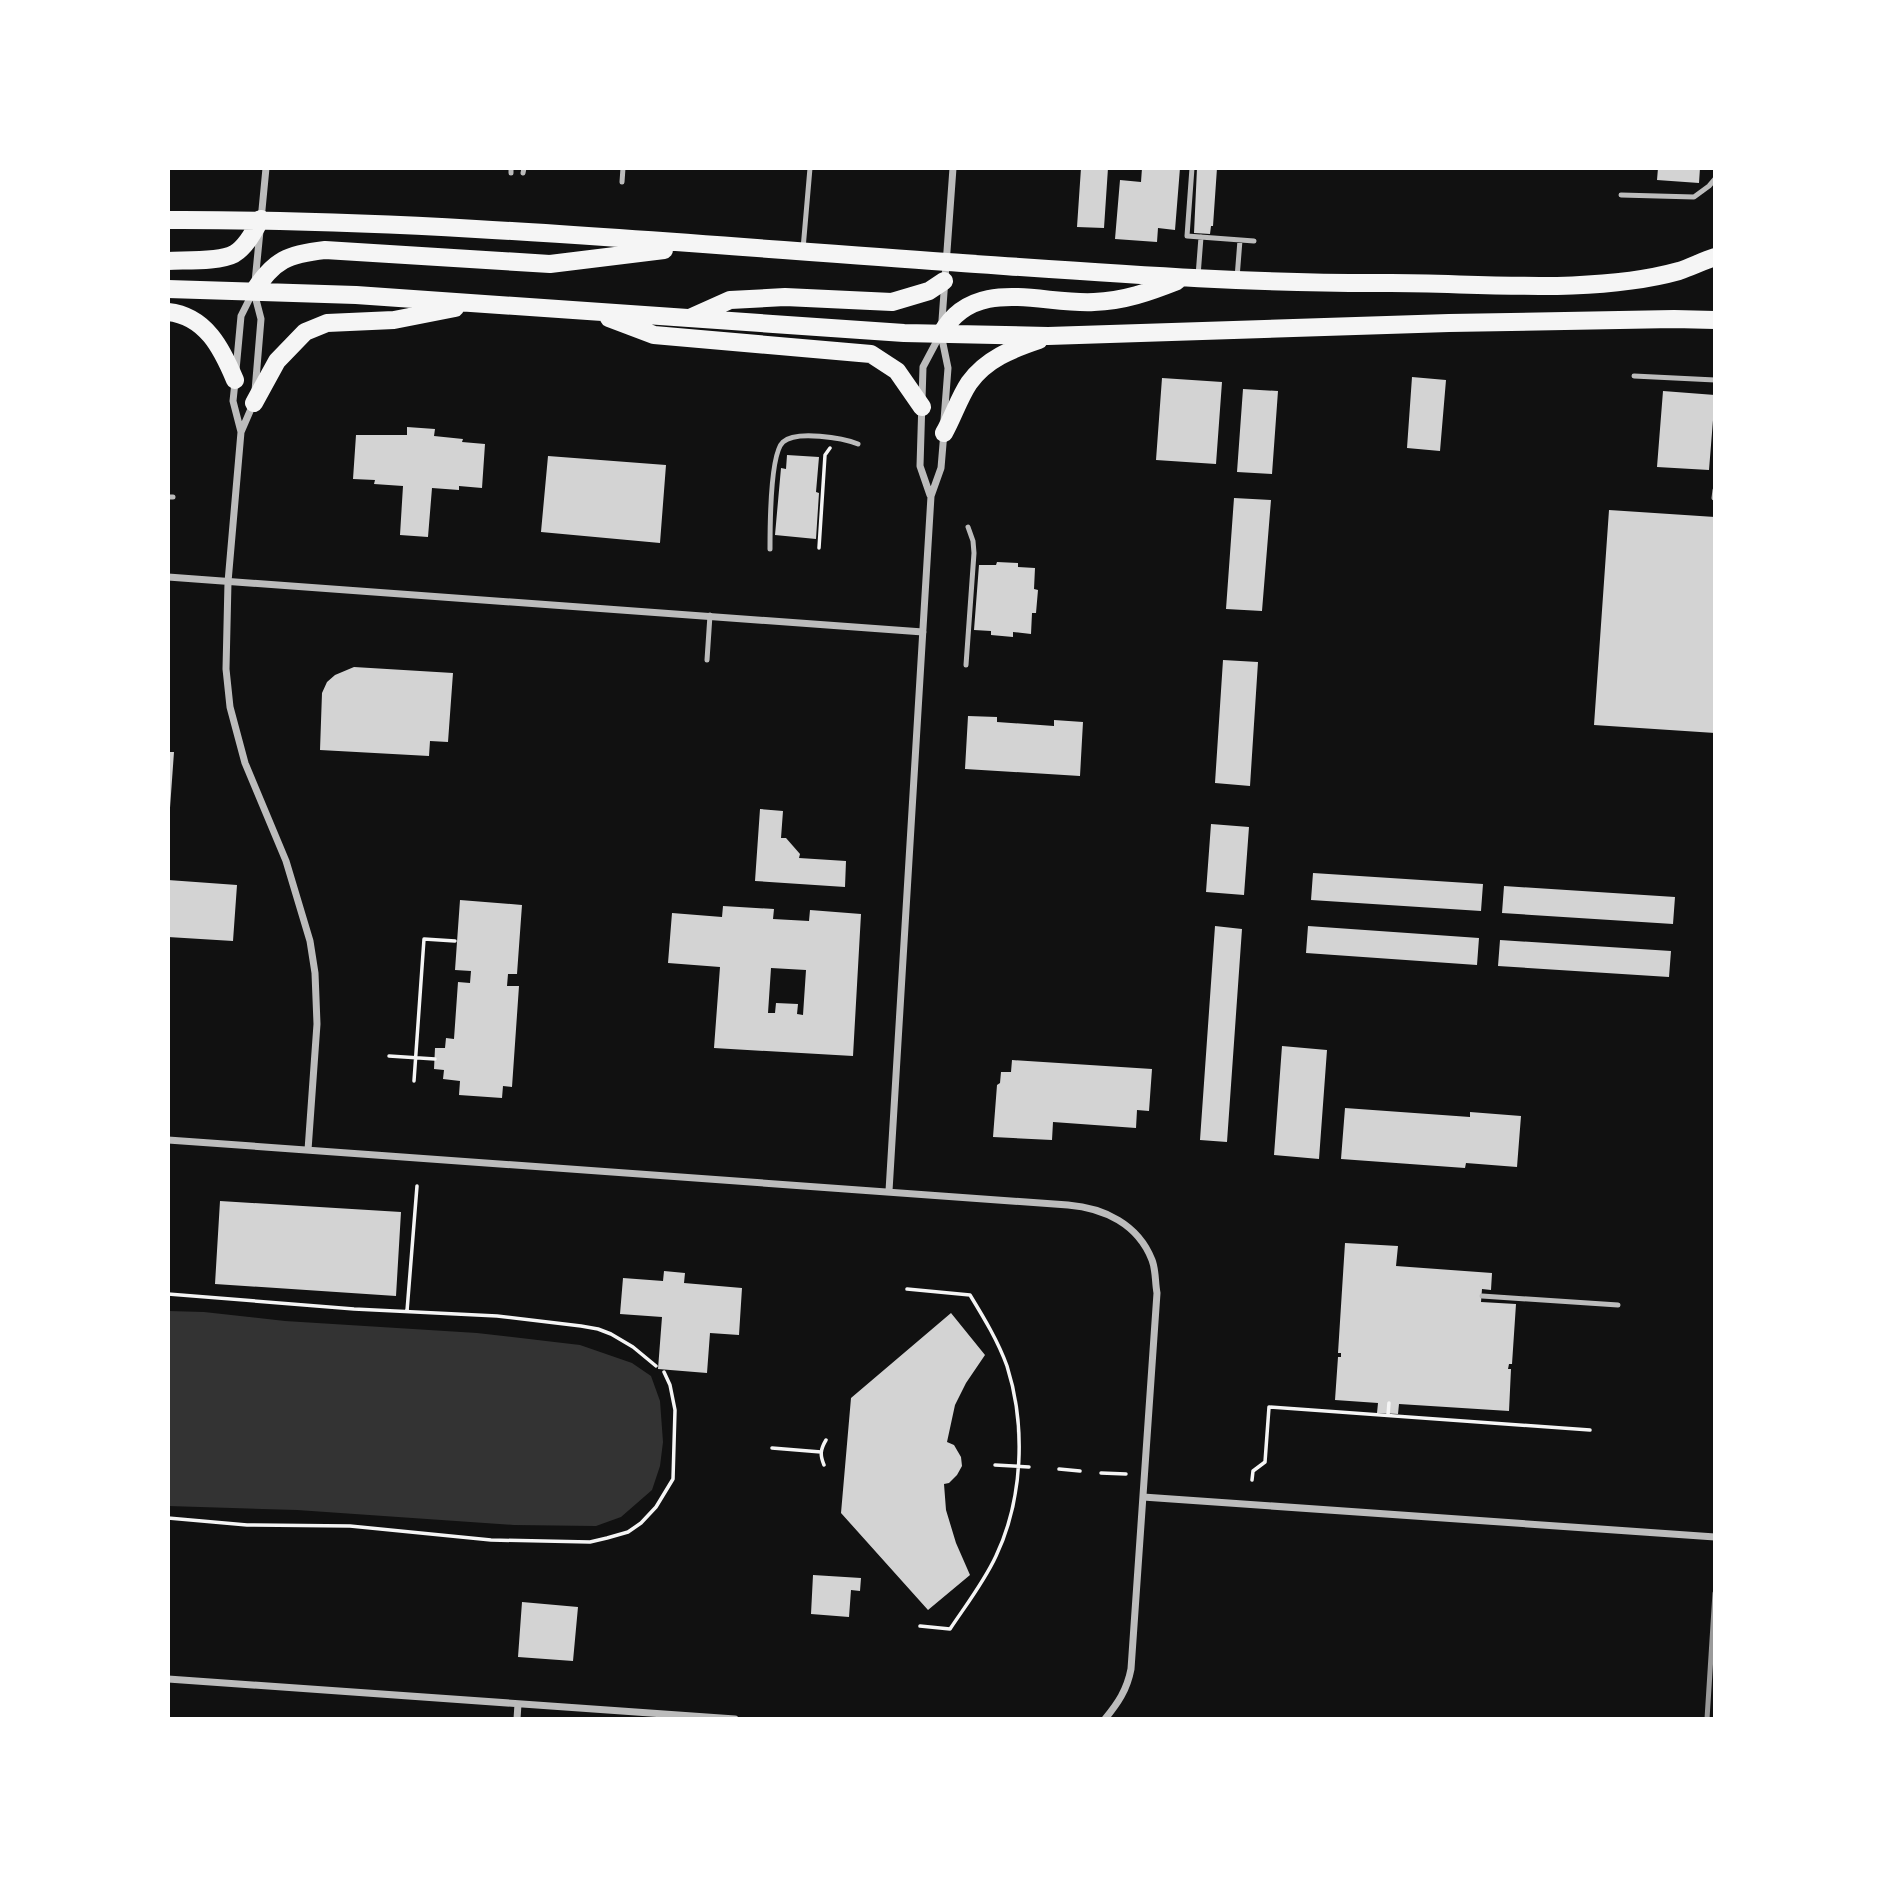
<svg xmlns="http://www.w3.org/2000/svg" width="1883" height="1887" viewBox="0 0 1883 1887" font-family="Montserrat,sans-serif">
<rect width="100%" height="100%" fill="#111"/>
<path fill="#333" d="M168,1311L204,1312L285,1321L477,1333L580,1345L632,1363L651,1376L660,1401L663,1442L660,1466L652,1490L621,1517L596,1526L514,1525L297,1510L168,1506Z"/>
<path fill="#d3d3d3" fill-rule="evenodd" d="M1081,168H1108L1104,228L1077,227Z
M1142,168H1180L1175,230L1158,228L1157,242L1115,239L1120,180L1141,182Z
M1197,168H1217L1213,226H1211L1210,234L1194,233Z
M1658,168H1700L1699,183L1657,180Z
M1412,377L1446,380L1440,451L1407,448Z
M1162,378L1222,382L1216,464L1156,460Z
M1243,389L1278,391L1272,474L1237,472Z
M1663,391L1715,395L1709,470L1657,467Z
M407,427L435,429L434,436L463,439L462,442L485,444L482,488L459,486V490L432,488L428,537L400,535L403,486L374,484L375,480L353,479L356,435H407Z
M787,455L819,457L816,492L819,493L816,539L775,535L781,468L786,469Z
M548,456L666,465L660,543L541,532Z
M1234,498L1271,500L1262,611L1226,609Z
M1609,510L1715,517V733L1594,725Z
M997,562L1018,563V567L1035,568L1034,589L1038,590L1036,613H1032L1031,634L1013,632V637L991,635V631L974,630L979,565H996Z
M1223,660L1258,662L1250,786L1215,783Z
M354,667L453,673L448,742L430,741L429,756L320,750L322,693L327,682L335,675Z
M968,716L997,717V722L1054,726V720L1083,722L1080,776L965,769Z
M168,752H174L170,808H168Z
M760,809L783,811L781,838H786L800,854L799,858L846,861L845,887L755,881Z
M1211,824L1249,827L1244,895L1206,892Z
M1313,873L1483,884L1481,911L1311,900Z
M168,880L237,885L233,941L168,937Z
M1504,886L1675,897L1673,924L1502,913Z
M460,900L522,905L517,974H508L507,986H519L512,1087L503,1086L502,1098L459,1095L460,1081L443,1079L444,1070L434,1069L435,1048H445L446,1038L454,1039L458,982L470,983L471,971L455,970Z
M723,906L774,909L773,919L809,921L810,910L861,914L853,1056L714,1048L720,967L668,963L672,913L722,917ZM771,968L806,970L803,1015L797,1014L798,1004L776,1003L775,1013H768Z
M1215,926L1242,929L1227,1142L1200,1140Z
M1308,926L1479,938L1477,965L1306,953Z
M1500,940L1671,951L1669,977L1498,966Z
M1282,1046L1327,1050L1319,1159L1274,1155Z
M1012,1060L1152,1069L1149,1111L1137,1110L1136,1128L1053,1122L1052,1140L993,1137L997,1085L1000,1083L1001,1072H1011Z
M1345,1108L1470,1117V1112L1521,1116L1517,1167L1466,1163L1465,1168L1341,1159Z
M220,1201L401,1212L396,1296L215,1284Z
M1345,1243L1398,1246L1396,1266L1492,1273L1491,1290L1482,1289L1481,1302L1516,1304L1512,1364H1509L1508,1369H1511L1509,1411L1399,1404L1398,1414L1377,1413L1378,1403L1335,1400L1338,1357H1341V1353H1338Z
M664,1271L685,1273L684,1283L742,1288L739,1335L710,1333L707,1373L658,1369L662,1317L620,1314L623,1278L663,1281Z
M951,1313L985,1355L966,1383L955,1405L947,1442L954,1445L961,1457L962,1466L957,1475L949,1483L944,1484L946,1510L956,1543L970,1575L928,1610L841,1513L851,1398Z
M813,1575L861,1578L860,1591L851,1590L849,1617L811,1614Z
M522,1602L578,1607L573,1661L518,1657Z"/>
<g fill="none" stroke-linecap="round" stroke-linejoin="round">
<path stroke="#f5f5f5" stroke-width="3.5" d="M819,548L825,455L830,448
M389,1056L435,1059
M414,1081L424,939L455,941
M907,1289L970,1295C984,1318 998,1341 1007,1366C1026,1426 1023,1499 996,1556C984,1582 966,1605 950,1629L920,1626
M168,1294L354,1309L497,1316L581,1326L598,1329L611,1334L633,1347L656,1366
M407,1311L417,1186
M1388,1415L1389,1403
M772,1448L821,1452
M824,1465C820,1455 820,1450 826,1440
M995,1465L1029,1467
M1059,1469L1080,1471
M1101,1473L1126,1474
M1252,1480L1253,1471L1265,1462L1269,1407L1590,1430
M168,1518L247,1525L350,1526L491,1540L590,1542L607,1538L628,1532L641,1523L656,1507L673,1479L675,1410L670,1385L664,1372"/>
<path stroke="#bcbcbc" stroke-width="5" d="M1192,168L1187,236L1254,241
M511,173V168
M523,173L524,168
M622,182L623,168
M1621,195L1694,197L1709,186L1715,179
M803,249L810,168
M1198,276L1201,237
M1237,278L1240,240
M1634,376L1715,380
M168,497H173
M1714,498L1715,490
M770,549C770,530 770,454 783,442C796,430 843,438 858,444
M707,660L710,615
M966,665L974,553L973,541L968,527
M1482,1296L1618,1305"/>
<path stroke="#bcbcbc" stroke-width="7" d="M261,220L266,168
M255,282L260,231
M254,292L261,319L255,391
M236,370L241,316L252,294
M235,382L233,401L241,432
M254,402L241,432L228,582L226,669L230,707L245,763L286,861L310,941L315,973L317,1024L308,1150
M944,420L948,368L941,334L953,168
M930,495L920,466L923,367L940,335
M168,577L923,632
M168,1140L1068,1205C1104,1208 1138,1224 1152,1260C1156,1270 1155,1283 1157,1293L1131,1669C1127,1690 1118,1703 1105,1719
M889,1191L931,496L941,468L944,432
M1143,1497L1715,1537
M168,1679L735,1719
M517,1719L518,1704"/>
<path stroke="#f5f5f5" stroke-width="18" d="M168,220C428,219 688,244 947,262C1095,272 1242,284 1391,283C1480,283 1593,295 1679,271C1691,267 1703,261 1715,257
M168,261C185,260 219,262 234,254C246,247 254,231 261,219
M168,289L356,295L904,333L1048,336L1449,323L1674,319L1715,320
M254,291C274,260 288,254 325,250L550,264L664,250
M168,312C206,316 222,349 235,380
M692,317L730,300L785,297L892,302L929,291L944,281
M609,318L654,335L871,354L897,371L922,407
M941,334C974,275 1041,305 1094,302C1124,301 1149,292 1177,281
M254,403L277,361L305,332L327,323L394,320L455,308
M944,433C953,417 959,398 969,383C986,359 1012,349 1039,340"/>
<path stroke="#9a9a9a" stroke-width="5" d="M1707,1719L1715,1593"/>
</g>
<rect width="1883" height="1887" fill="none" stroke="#ffffff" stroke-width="340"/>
</svg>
